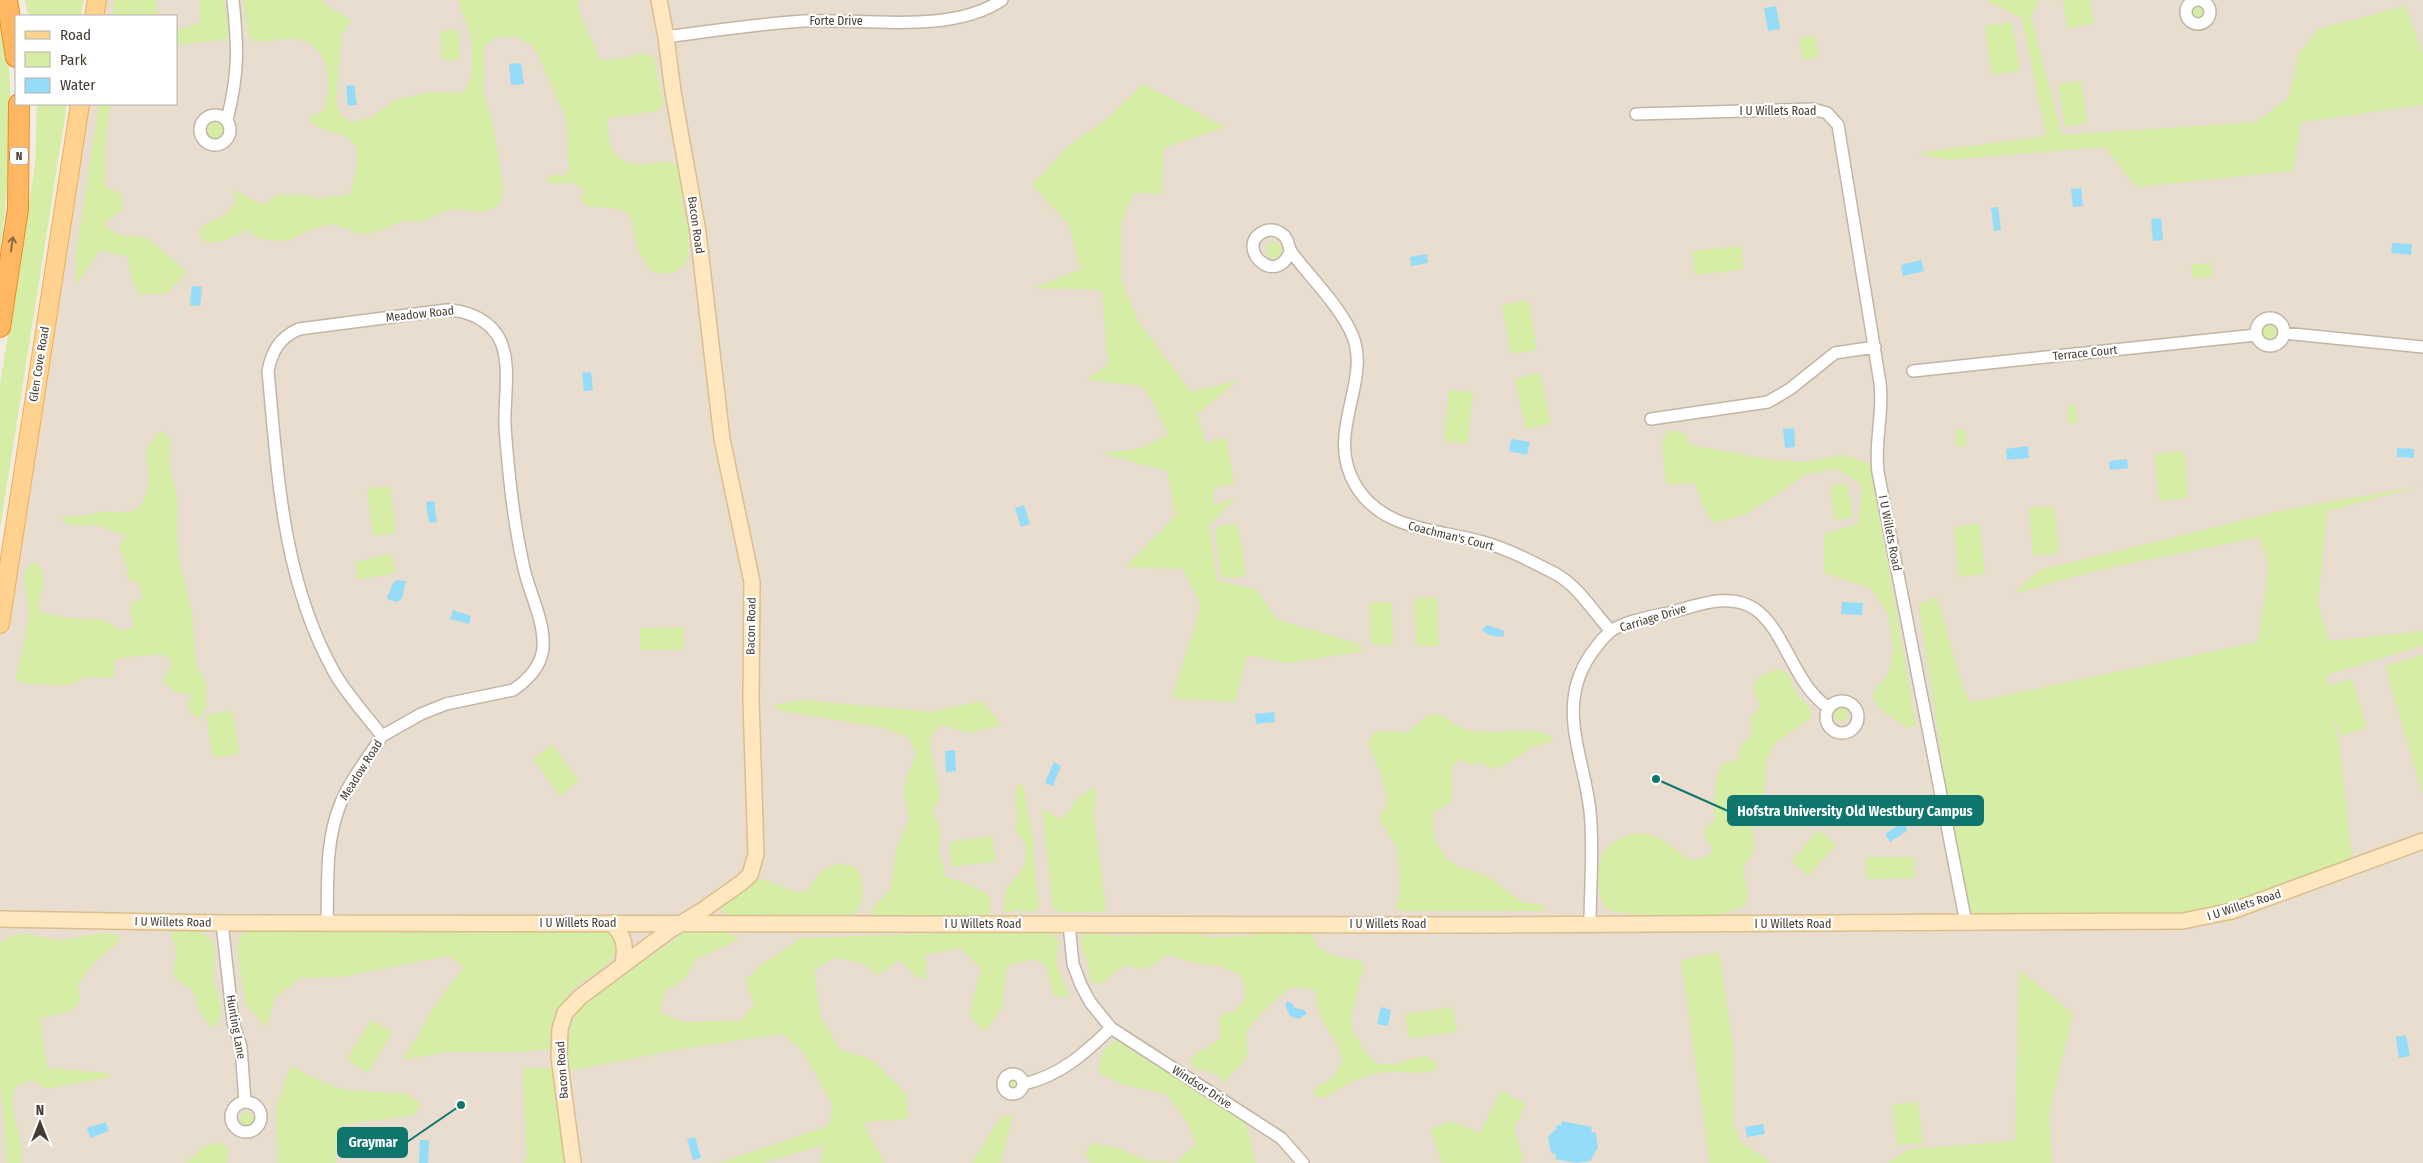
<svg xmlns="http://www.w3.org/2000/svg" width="2423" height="1163" viewBox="0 0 2423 1163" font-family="'Fira Sans Condensed',sans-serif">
<rect width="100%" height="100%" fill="#f3ece2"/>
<path fill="#e8ddcf" d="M97,0H2423V1163H0V624L80,104H176V16H94Z"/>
<path fill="#d5eda5" d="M25,0H84L81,16H28Z
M115,0H156L158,16H112Z
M200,0H224L230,39L176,45V30L200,23Z
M243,0H322L329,7L351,20L342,35L336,98L340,115L351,122L369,118L394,101L428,92L460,93L467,88L472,73V47L471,37L458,0H578V9L600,60L624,58L642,53L655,57C654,78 663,87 664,106L657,111L607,118C608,144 612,167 645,164C656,163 664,160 675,163L682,182V203L689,233L687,263C676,275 666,275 651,272L638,249L630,216L620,209L584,206L581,199L585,191L574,182L551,184L546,178L556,174L564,176L569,171L566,119L535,48L520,38L504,37L494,38L484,47L483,93L492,120L503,186L501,202L495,207L484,212L460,209L449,210L422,222L404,220L383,230L370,233L360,234L337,225H328L309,230L290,240L277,241L260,239L246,230C232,237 217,247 202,240L199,230C214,213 223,226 236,200L232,189L262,205L279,194L303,195L317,199L350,194C353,181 364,150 351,140C340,132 323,131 310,123L309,115L318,114L324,109C333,80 329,40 291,39C275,38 265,46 249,38Z
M1985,0H2039L2031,17L2062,135L2256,122L2288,98L2299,54L2318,29L2405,6L2423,54V105L2301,122L2293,171L2136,187L2105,147L1947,160L1917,153L2046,136L2022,18Z
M2063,0H2090L2094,24L2067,28Z
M2190 12a8 8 0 1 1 16 0a8 8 0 1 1-16 0Z
M0,9C18,88 10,172 0,252Z
M2012,22L2020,71L1992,75L1985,26Z
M458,30L460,59L442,60L440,31Z
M1815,35L1819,57L1803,60L1799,38Z
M2081,81L2087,123L2065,127L2058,84Z
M1143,84L1225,127L1164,148L1161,194L1134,193L1121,222V279L1138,321L1191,392L1239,380L1197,414L1205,442L1226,438L1234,484L1214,488L1213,506L1237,497L1209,525L1217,581L1256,589L1276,619L1356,643L1364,651L1287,663L1248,655L1234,702L1172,698L1201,606L1183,569L1125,567L1176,515L1167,471L1100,453L1138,449L1169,434L1144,387L1087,379L1108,365L1102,290L1033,288L1081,269L1069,225L1032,185L1066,148L1108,118Z
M37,104H67L0,529V385L35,165Z
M99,104H110L105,145V187L121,193L123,209L103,224L118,235L148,238L186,272L168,293L139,295L131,276L127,256L100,251L75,286L76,253Z
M205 130a10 10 0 1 1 20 0a10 10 0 1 1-20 0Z
M1266 250a8 8 0 1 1 16 0a8 8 0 1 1-16 0Z
M1741,246L1744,269L1695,275L1692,251Z
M2212,263L2213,277L2193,279L2191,265Z
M1528,300L1537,350L1511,354L1502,305Z
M2262 332a7 7 0 1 1 14 0a7 7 0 1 1-14 0Z
M1540,373L1551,424L1526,429L1515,379Z
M1449,390L1473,392L1468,443L1444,441Z
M2076,405L2078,423L2069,424L2067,406Z
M1965,429L1967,446L1956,447L1955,430Z
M161,431L167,434L170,440L169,461L178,503L177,531L179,559L192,613L196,665L205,681L207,687L206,707L200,719L189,711L187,706L191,695L174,691L163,682L172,661L162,654L115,659L114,678L86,677L69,685L26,684L17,681L16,676C20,662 30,621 29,607C28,591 17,575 32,563H37C48,578 42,587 38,604L40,610C60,621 85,617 105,621C112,623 116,630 123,630C126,630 130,628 134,626L130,609L133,601H140L142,594L140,585L126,577L128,570L119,546L126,536L95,525H68L61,518C69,515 76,517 84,516C91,515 98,511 106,512C130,512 144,515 148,486C153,456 134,459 161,431Z
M1667,431H1682L1690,445L1771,460L1804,462L1843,455L1870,464L1916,725L1906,728C1894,717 1879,713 1873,696L1876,688L1887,676L1894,650L1888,614L1871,588L1824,573V534L1858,524L1862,485L1836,469L1807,474L1747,514L1713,523L1704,508L1694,483L1666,484L1662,444Z
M2184,451L2188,498L2159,501L2155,454Z
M1847,483L1853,518L1835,520L1830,486Z
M390,486L396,533L373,536L367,489Z
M2423,486L2327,511L2318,604L2329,641L2423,631V645L2418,647L2326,675L2328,686L2352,679L2367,728L2341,736L2333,714L2340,751L2353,867L2222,915L1966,923L1919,604L1937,597L1958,671L1969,703L2258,642L2269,567L2259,537L2103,569L2013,594L2040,570L2293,508Z
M2054,506L2059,553L2033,556L2029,508Z
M1233,524L1238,527L1246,573L1243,577L1225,578L1221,576L1215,531L1216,527Z
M1980,524L1985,574L1959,577L1954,527Z
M392,554L395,573L358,580L355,562Z
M1437,597L1439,646H1416L1414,598Z
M1392,602L1393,645H1371L1370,603Z
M684,627V650H640V628Z
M2423,655V795L2385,666Z
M1779,669L1789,674C1792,690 1801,699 1811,710V718L1776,742L1767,758L1764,796L1751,820L1754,846L1752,856L1746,861L1743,869L1748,896L1746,905C1737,909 1726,913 1717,915C1701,917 1618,916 1607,909C1596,900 1597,862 1604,851C1608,845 1622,837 1630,835C1647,830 1662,839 1675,849C1679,851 1683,857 1687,858C1694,861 1702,858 1709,856L1713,848L1705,838V828L1714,820C1714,800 1713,782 1723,763L1737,760L1741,745L1751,737V717L1760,708C1760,699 1753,694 1753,684L1762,675Z
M802,700L930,712L982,701L1001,725L971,733L940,725L929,740L940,795L933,812L941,830L939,853L946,877L970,885L990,896V913L983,916H881L871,913L875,905L890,890L896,851L910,817C900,787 904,783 916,755L909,738L884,728L781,711L772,705Z
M1834 714a7 7 0 1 1 14 0a7 7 0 1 1-14 0Z
M232,711L240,753L213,758L206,715Z
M1433,714C1447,715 1455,727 1468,730C1498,736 1520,724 1552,736L1553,741L1533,747L1501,767L1491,769L1481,763L1469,765L1461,759C1442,768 1461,795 1446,806C1443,808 1438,809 1435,811C1427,831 1440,858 1459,867C1469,871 1479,872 1488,877C1499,883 1506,892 1516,898C1524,903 1537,904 1546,906L1544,911H1407L1398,910L1395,906L1400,894L1398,850L1379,818L1388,801L1381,775L1368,742L1375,732L1392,731L1406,733L1427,716Z
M552,745L579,781L560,796L533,759Z
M1020,784L1023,786L1034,843L1033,858L1039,906L1035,912L1015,910L1007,913L1004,912L1006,888L1020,873L1026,860V846L1015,829L1018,816L1015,801L1016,786Z
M1096,786L1094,817L1106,908L1104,911L1098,912H1060L1053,908L1042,808L1059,819L1072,809L1073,802Z
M1819,830L1836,845L1808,876L1791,861Z
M992,836L996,861L952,867L949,842Z
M1866,857H1914L1915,878L1866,879Z
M837,863L855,867C866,878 865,904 854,914L733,915L724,913L722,909L727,901L756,879C774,879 788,895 807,892L819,873Z
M170,928H179L188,932L200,931L212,940L216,955L213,978L222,1009L216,1027L210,1026L200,1012L192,989L175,979C171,968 177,961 176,951C175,942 170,937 170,928Z
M605,929L616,935C621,963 595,972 576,986C569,992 562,1003 557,1011C551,1020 552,1038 550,1049L517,1052H446L403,1060L436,1004L464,966L448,956L341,977L301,978L275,997L267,1028L246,1005L237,949L240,935L249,932Z
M1277,929H1309C1313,934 1313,938 1316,943C1323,955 1346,959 1359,960L1364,964L1351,1019L1353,1032L1366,1054L1378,1064H1397L1414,1058L1426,1056L1437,1062L1435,1071C1418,1075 1408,1071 1392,1072C1362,1073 1348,1084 1324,1098L1317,1097L1312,1092C1320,1082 1329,1085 1338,1070C1342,1065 1343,1058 1340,1051C1335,1037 1322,1025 1318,1009C1316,1002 1318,997 1314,990C1307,988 1298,986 1291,988C1284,991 1249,1024 1247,1031C1245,1039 1249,1047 1247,1055C1244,1066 1231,1071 1227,1082L1212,1073L1194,1068L1190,1061C1197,1049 1209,1049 1220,1038L1219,1018C1224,1012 1228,1014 1234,1011C1248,1003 1248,987 1240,975L1219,966L1199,964L1168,955L1147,968L1141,969L1124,965L1102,984L1091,982L1088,964L1080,942L1082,936L1096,933L1115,936L1195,933L1209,937H1221L1250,936Z
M1043,930L1059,940L1056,963L1070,997L1054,996L1045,964L1032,959L1007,966L1002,1007L985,1032L969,1016L981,968L960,948L925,955L927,979L917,977L899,960L879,975L863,964L835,957L814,970L820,1015L840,1050L873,1060L906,1094L908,1119L863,1122L884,1163H820L824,1145L762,1163H718L828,1126L833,1105L802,1050L782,1034L698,1046L568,1071C567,1048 567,1027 580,1007L686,931L726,932L740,939L695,960L685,979L666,990L659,1012L681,1022L740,1021L754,1006L746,979L765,962L802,938Z
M107,933L118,935L120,941L95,962L78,983L80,1002L71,1011L40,1018L47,1068L108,1073L110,1077L48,1089L42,1087L33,1080L16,1085C5,1111 26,1136 21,1163H7L0,1077V943C21,924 41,941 64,940C78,938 92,934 107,933Z
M1719,952L1734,1051L1733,1122L1741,1143L1768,1160L1769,1163H1710L1681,960Z
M2019,970L2073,1013L2049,1113L2052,1163H1887L1910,1149L2015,1141Z
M1453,1007L1457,1032L1409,1038L1405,1014Z
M371,1020L392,1032L368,1073L347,1060Z
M1116,1040L1245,1121L1256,1163H1091L1085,1154L1091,1143L1119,1148L1147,1161L1177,1162L1196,1143L1186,1120L1166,1094L1124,1085L1098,1073L1103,1051Z
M291,1065L306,1075L344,1090L406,1094L420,1103L415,1115L341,1125L335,1153L336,1163H278L276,1106Z
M525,1067L555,1069L567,1163H524L527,1158L523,1079Z
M1006 1085a7 7 0 1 1 14 0a7 7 0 1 1-14 0Z
M1501,1091L1526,1104L1514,1128L1523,1160L1520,1163H1442L1430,1129L1451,1121L1480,1133Z
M1918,1102L1923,1143L1897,1145L1892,1105Z
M240 1119a7 7 0 1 1 14 0a7 7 0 1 1-14 0Z
M1013,1114L1001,1163H972L1000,1118Z
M216,1143L223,1144L228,1148L229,1155L226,1163H186L202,1148Z"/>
<path fill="#95dcf8" d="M1776,6L1780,29L1768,31L1764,8Z
M521,63L524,84L511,85L509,64Z
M354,85L357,105L348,106L346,86Z
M2081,188L2083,206L2073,207L2071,189Z
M1998,207L2001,230L1994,231L1991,208Z
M2161,218L2163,240L2153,241L2151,219Z
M2392,243L2412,244L2411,255L2391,253Z
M1427,254L1428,263L1411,266L1410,257Z
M1921,260L1924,271L1903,276L1901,265Z
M192,286L202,287L200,306L190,305Z
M591,372L593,390L584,391L582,373Z
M1794,428L1795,447L1785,448L1783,429Z
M1511,439L1530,442L1527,455L1509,451Z
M2028,446L2029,458L2007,460L2006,449Z
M2397,448L2414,449V458L2397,457Z
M2127,459L2128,468L2110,470L2109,461Z
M434,501L437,522L429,523L426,502Z
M1024,505L1030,524L1021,527L1015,508Z
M397,580L406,581L402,598L398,602L389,600L387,598L393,583Z
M1842,602L1863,603L1862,615L1841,614Z
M453,610L471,616L469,624L450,619Z
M1487,625L1504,631V636C1495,638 1489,636 1482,630Z
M1274,712L1275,722L1256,724L1255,714Z
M955,750L956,771L946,772L945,751Z
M1054,762L1061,766L1053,786L1045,783Z
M1904,821L1907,831L1890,842L1885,834Z
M1287,1001L1293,1004L1295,1008L1304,1010L1307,1014L1298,1019L1290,1016L1285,1006Z
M1381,1007L1391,1010L1388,1026L1377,1024Z
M2406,1035L2410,1056L2399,1058L2396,1037Z
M1562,1121L1592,1127L1591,1132L1596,1133L1598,1148L1590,1161L1577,1163L1555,1159L1556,1154L1551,1153L1548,1137L1556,1129L1557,1125H1561Z
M106,1122L109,1131L90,1138L87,1128Z
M1763,1124L1765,1134L1747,1137L1745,1127Z
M695,1137L701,1158L693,1160L687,1139Z
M420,1140H429L428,1163H419Z"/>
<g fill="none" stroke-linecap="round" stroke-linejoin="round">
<defs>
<path id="street" d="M2186 12a12 12 0 1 1 24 0a12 12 0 1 1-24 0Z
M666,37C712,31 757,24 803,21C864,18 950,35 1002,0
M1636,114L1813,109L1827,113L1838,125L1880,383C1884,413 1874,442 1878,472L1966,923
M200 130a15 15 0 1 1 30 0a15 15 0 1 1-30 0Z
M227,120C239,72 238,48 233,0
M1290,251C1276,290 1232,245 1265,231C1271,229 1277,230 1282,234C1290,239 1287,247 1292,253C1311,278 1334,300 1349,328C1377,378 1322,431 1356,486C1383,531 1438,529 1483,542C1508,549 1533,562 1556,574C1579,587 1593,612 1611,631
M446,310C468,310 492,321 501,342C511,367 504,399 505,425C506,444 508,463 510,482C513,509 517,537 523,564C528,591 545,620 543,648C541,667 528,680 513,690L446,704L421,714L382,736C366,715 347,695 334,672C282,578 278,476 268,371C272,351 279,338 299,329Z
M2256 332a14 14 0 1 1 28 0a14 14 0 1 1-28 0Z
M2284,333L2423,347
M1913,371L2256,335
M1651,419L1768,402L1790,389L1835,353L1875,347
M1826 717a16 16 0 1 1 32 0a16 16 0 1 1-32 0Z
M222,923L233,1022L241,1047L245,1102
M327,923C328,884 325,842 340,805C350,780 368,758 382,736
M1069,924L1073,964L1081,985L1090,1002L1111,1028L1281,1138L1303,1163
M1590,925C1590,887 1594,848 1590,811C1584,756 1555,706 1591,654C1596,647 1603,637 1611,631C1625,621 1654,616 1672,612C1699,605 1730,592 1755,609C1786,631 1793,684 1829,708
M1003 1084a10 10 0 1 1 20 0a10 10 0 1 1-20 0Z
M1024,1084C1061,1075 1084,1054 1111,1028
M231 1117a15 15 0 1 1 30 0a15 15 0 1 1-30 0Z"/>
<path id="secondary" d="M0,919L222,923L1488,925L2183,921L2232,911L2423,841
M611,923C625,936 626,946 623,965
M573,1163L559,1057L560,1029L565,1013L580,997L670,930L700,912L741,883L750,875L756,854L751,700L752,582L722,439L698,232L673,92L666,37L659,0"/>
<path id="primary" d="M94,16L97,0
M0,624L80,104"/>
<path id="highway" d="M7,0L16,57
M0,327L18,209L19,104"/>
</defs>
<use href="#street" stroke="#c2b5a6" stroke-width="14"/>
<use href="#secondary" stroke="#dbbe8d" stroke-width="18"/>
<use href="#primary" stroke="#f1ae52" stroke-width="20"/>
<use href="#highway" stroke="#ef8a20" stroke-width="22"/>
<use href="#street" stroke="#fff" stroke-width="11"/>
<use href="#secondary" stroke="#ffe8c0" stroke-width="15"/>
<use href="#primary" stroke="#ffd28f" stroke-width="18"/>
<use href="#highway" stroke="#ffb761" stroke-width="20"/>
</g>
<defs><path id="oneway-shaft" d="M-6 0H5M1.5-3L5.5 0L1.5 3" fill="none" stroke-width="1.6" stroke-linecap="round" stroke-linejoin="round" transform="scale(1.25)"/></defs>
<use stroke="#8f6d45" href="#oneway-shaft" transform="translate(12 244) rotate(-82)"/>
<g text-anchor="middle" stroke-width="4.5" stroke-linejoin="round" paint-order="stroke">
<rect fill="#fff" stroke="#7d7670" stroke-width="1" x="10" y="147.5" width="18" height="17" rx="4"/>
<g font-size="11" font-weight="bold" fill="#453b32">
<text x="19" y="160">N</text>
</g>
<g font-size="12" fill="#453b32" stroke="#fff">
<text x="836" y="25">Forte Drive</text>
<text x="1778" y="115">I U Willets Road</text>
<text transform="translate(696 225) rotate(82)" y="4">Bacon Road</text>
<text transform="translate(420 314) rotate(-6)" y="4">Meadow Road</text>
<text transform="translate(2085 353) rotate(-6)" y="4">Terrace Court</text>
<text transform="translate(39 364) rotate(-81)" y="4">Glen Cove Road</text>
<text transform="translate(1890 533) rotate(79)" y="4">I U Willets Road</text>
<text transform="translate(1451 536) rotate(14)" y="4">Coachman's Court</text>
<text transform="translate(1653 618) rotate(-17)" y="4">Carriage Drive</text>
<text transform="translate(751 626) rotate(-89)" y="4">Bacon Road</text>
<text transform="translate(361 770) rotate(-58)" y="4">Meadow Road</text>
<text transform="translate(2244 905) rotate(-18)" y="4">I U Willets Road</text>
<text transform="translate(173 922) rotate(1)" y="4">I U Willets Road</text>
<text x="578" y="927">I U Willets Road</text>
<text x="983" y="928">I U Willets Road</text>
<text x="1388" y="928">I U Willets Road</text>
<text x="1793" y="928">I U Willets Road</text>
<text transform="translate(236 1027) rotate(80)" y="4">Hunting Lane</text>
<text transform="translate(562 1070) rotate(-94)" y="4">Bacon Road</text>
<text transform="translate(1202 1087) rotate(33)" y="4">Windsor Drive</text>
</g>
</g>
<path fill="none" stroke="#0f766e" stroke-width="2" d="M1656 779L1728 811M461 1105L407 1142"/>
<g fill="#0f766e" stroke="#fff" stroke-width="2">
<circle cx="1656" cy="779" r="5"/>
<circle cx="461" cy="1105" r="5"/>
</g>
<g fill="#0f766e" stroke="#0f766e" stroke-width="2">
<rect x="1728" y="796" width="255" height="29" rx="5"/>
<rect x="338" y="1128" width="69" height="29" rx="5"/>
</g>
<g font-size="14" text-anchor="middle" font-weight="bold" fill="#fff">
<text x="1855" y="816">Hofstra University Old Westbury Campus</text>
<text x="373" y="1147">Graymar</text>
</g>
<rect x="15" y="15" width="162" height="90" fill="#ffffff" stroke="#b5b1ad"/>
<rect x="25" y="31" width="25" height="8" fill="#ffd28f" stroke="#b5b1ad"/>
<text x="60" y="40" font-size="15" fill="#453b32">Road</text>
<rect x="25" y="52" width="25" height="15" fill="#d5eda5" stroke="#b5b1ad"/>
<text x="60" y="65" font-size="15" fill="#453b32">Park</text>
<rect x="25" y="78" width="25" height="15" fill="#95dcf8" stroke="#b5b1ad"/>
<text x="60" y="90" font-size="15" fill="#453b32">Water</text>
<g transform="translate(40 1123)" stroke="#ffffff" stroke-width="4" paint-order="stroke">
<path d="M0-4L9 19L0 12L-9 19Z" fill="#453b32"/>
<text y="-8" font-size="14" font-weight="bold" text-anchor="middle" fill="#453b32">N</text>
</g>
</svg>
